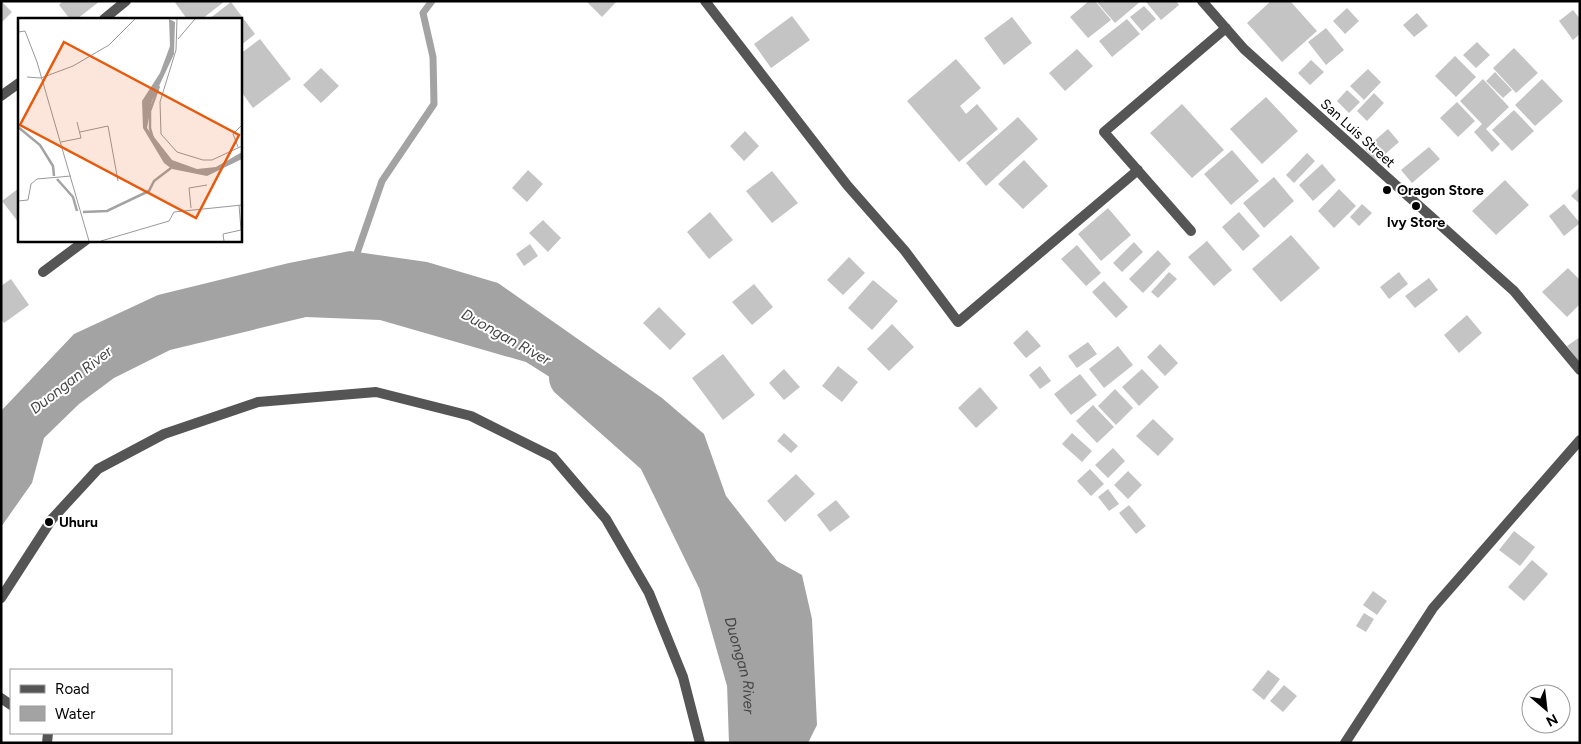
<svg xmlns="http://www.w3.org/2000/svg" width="1581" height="744" viewBox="0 0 1581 744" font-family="Figtree,sans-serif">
<rect width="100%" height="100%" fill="#fff"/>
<path fill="#a3a3a3" d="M350,251L427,262L498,283L662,398L704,434L726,496L777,561L802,575L812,619L817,725L808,743H750L751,730L746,658L719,554L678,450L602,410L526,362L380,320L306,317L170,350L114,378L79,404L44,438L32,483L1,527V411L74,334L158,295L289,263Z"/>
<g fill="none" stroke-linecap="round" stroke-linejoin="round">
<path stroke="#a3a3a3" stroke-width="7" d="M355,259L382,181L434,104L433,57L423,13L432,1"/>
<path stroke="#a3a3a3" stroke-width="42" id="s1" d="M570,378L658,456L719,581L748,683L750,743"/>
</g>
<path fill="#c4c4c4" d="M1,1L12,12L1,23Z
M63,1H100L77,19H70L59,5Z
M174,1H225L202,19H187Z
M586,1H617L602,17Z
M1089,1H1095L1111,20L1088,38L1070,17Z
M1096,1H1141L1115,23Z
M1147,1H1176L1179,5L1161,20L1146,2Z
M1271,1H1290L1317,31L1282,62L1247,23Z
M231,2L255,34L240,46V19H209Z
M1144,6L1156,19L1142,31L1130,17Z
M1347,8L1359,21L1345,34L1333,21Z
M1573,10L1580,19V34L1573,40L1559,21Z
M1417,13L1428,26L1414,37L1403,25Z
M792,16L810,40L771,68L754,44Z
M1012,17L1032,43L1004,65L984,38Z
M1127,19L1140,34L1112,57L1099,41Z
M1326,28L1344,50L1326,65L1308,42Z
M260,39L291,79L253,108L240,90V54Z
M1477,42L1490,55L1476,68L1463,55Z
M1514,48L1538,73L1516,93L1493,68Z
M1077,49L1093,66L1065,91L1049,73Z
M1455,56L1476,77L1456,97L1435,76Z
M956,59L981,88L960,106L966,114L977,104L998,129L959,162L907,101Z
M1311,60L1324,72L1310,85L1298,73Z
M321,68L339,86L321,103L303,85Z
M1368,69L1381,82L1364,100L1350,86Z
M1495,72L1512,90L1503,98L1486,81Z
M1483,79L1509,107L1486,129L1500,144L1492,152L1474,132L1482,124L1460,101Z
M1542,79L1563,101L1535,126L1515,105Z
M1347,90L1360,102L1349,113L1337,101Z
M1374,93L1384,103L1367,121L1357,111Z
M1266,97L1298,131L1262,164L1230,129Z
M1457,102L1475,121L1458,137L1440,118Z
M1182,104L1224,150L1192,178L1150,133Z
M1514,110L1534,131L1512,151L1492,130Z
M1018,117L1038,139L986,186L966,163Z
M1388,129L1399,142L1376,162L1365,149Z
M745,131L759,146L744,161L730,146Z
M1429,147L1440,159L1412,183L1401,170Z
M1232,150L1259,181L1231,205L1204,174Z
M1307,153L1315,161L1294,183L1286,175Z
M1024,160L1048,186L1023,209L998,184Z
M1322,164L1336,180L1313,201L1299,185Z
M528,170L543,184L527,202L512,188Z
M772,171L798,203L772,223L746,191Z
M1274,177L1294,201L1264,228L1243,203Z
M1505,180L1529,205L1496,235L1472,211Z
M1580,187V204L1571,196Z
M19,188V223L2,201Z
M1339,189L1356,206L1334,228L1318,211Z
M1362,204L1372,213L1359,226L1350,217Z
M1564,204L1580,223L1564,236L1549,216Z
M1108,208L1131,235L1101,261L1078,234Z
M710,212L733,240L709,259L687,232Z
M1239,212L1260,236L1243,251L1222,227Z
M543,220L561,238L548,252L529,233Z
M1291,235L1320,268L1281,302L1252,269Z
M1207,241L1232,270L1214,286L1188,257Z
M1134,242L1143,252L1122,272L1113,263Z
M530,244L538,256L524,266L516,254Z
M1077,245L1101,273L1086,286L1061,259Z
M1158,250L1171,264L1143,293L1129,279Z
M849,257L865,273L843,295L827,280Z
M1568,268L1580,280V304L1567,317L1542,292Z
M1169,272L1177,279L1158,298L1151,292Z
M1399,272L1408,284L1389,299L1380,287Z
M1429,278L1438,290L1415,308L1405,296Z
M11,279L29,305L4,323L1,319V286Z
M873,280L898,301L872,330L848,308Z
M1104,281L1128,307L1116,318L1092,292Z
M754,284L773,307L752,325L732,302Z
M659,307L686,334L670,350L643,323Z
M1467,315L1482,333L1459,353L1444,335Z
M892,324L914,347L889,371L867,349Z
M1027,330L1041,346L1026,358L1013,343Z
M1580,337V363L1567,346Z
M1088,342L1097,354L1077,368L1068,356Z
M1160,344L1178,363L1165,376L1147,357Z
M1118,346L1133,365L1104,388L1089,369Z
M723,354L755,395L723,420L692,378Z
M838,366L858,382L842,402L822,386Z
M1040,366L1051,381L1040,389L1029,375Z
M784,369L800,387L784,400L769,383Z
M1142,369L1159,387L1139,406L1122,387Z
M1080,374L1097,395L1071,415L1054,394Z
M980,387L998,408L976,428L958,408Z
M1115,389L1133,408L1116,425L1098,406Z
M1093,405L1114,427L1097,443L1076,421Z
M1153,419L1174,439L1158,456L1136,436Z
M784,433L798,446L791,453L777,441Z
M1072,433L1092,451L1082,462L1062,444Z
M1113,448L1125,461L1108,478L1095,465Z
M1090,469L1104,484L1091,496L1077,481Z
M1128,471L1142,485L1128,499L1114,485Z
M796,474L815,494L785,522L767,501Z
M1108,489L1119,504L1109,511L1098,497Z
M836,500L850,517L830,532L817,515Z
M1129,505L1146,526L1136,534L1119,513Z
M1514,531L1535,547L1520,566L1499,550Z
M1532,560L1548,574L1524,601L1508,587Z
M1373,591L1387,601L1377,615L1363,605Z
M1364,613L1374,619L1366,632L1356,626Z
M1268,670L1280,679L1264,700L1252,690Z
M1284,685L1297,696L1283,712L1270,701Z"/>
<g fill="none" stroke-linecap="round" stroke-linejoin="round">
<path stroke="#555" stroke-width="10" d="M1345,743L1433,608L1580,440"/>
<path stroke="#555" stroke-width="10" d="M705,1L847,185L905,251L958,322L1138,170
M1202,1L1244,49L1514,291L1580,370
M104,19L126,1
M1,96L19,83
M1191,231L1104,132L1226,28
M43,272L86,240
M1,598L52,519L98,469L164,434L258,402L376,392L471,416L553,457L606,519L649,593L683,677L700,743
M1,698L11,705
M47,743L48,733"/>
</g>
<g fill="#000" stroke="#fff" stroke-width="2">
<circle cx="1387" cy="190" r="5"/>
<circle cx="1416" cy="206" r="5"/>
<circle cx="49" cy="522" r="5"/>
</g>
<g text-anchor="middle" stroke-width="4" stroke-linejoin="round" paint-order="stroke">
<g font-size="14" fill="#000" stroke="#fff">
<text transform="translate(1358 133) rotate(42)" y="5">San Luis Street</text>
</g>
<g font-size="14" font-weight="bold" fill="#000" stroke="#fff" text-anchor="start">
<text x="1397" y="195">Oragon Store</text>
<text x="1416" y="227" text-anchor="middle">Ivy Store</text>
<text x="59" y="527">Uhuru</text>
</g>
<g font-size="15" font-style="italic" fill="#444" stroke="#fff">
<text transform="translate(506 337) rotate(29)" y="5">Duongan River</text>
<text transform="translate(71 380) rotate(-38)" y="5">Duongan River</text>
<text dy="5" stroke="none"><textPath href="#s1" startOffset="344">Duongan River</textPath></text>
</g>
</g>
<g transform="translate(18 18)">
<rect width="224" height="224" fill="#fff"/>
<path d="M151,1L157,4L156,36L134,83L129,110L154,142L179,151L198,149L224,134V141L189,158L154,151L146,145L125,110L124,83L142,55L152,28Z" fill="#a3a3a3"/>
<path fill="none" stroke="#a3a3a3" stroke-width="2.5" d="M0,109L22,127L35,148L36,158M136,124L132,110V93L141,68M39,161L55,179L59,193M65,194L89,193L131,173L136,163L153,150"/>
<path fill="none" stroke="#999" stroke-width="1" d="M159,1L158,32L142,84L143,116L159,134L185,142H194L224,128M0,14L7,13L19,44L71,223M160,21L177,1M9,59L23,60L55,48L91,27L117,1M62,114L90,108L100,163M43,124L63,120L59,104M220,129L215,116L224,107M0,183L10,182L13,166L19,161L53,158M173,190L171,170L189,167M83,223L151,203L156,194L224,187M206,223L205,216L223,212L221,187"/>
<path fill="#e8590c" fill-opacity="0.15" stroke="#e8590c" stroke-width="2.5" d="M46,24L221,117L178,200L2,107Z"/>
<rect width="224" height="224" fill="none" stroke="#000" stroke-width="2.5"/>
</g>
<rect width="1581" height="744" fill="none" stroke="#000000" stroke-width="5"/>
<rect x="10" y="669" width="162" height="65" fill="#ffffff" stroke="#999999"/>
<rect x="20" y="685" width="25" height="8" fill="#555555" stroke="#999999"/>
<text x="55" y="694" font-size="15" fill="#000000">Road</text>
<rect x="20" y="706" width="25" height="15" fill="#a3a3a3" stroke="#999999"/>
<text x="55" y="719" font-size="15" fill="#000000">Water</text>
<g transform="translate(1546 709) rotate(152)"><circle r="24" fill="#ffffff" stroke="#999999"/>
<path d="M0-4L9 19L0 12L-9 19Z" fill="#000000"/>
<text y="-8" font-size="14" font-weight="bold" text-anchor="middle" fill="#000000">N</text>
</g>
</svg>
